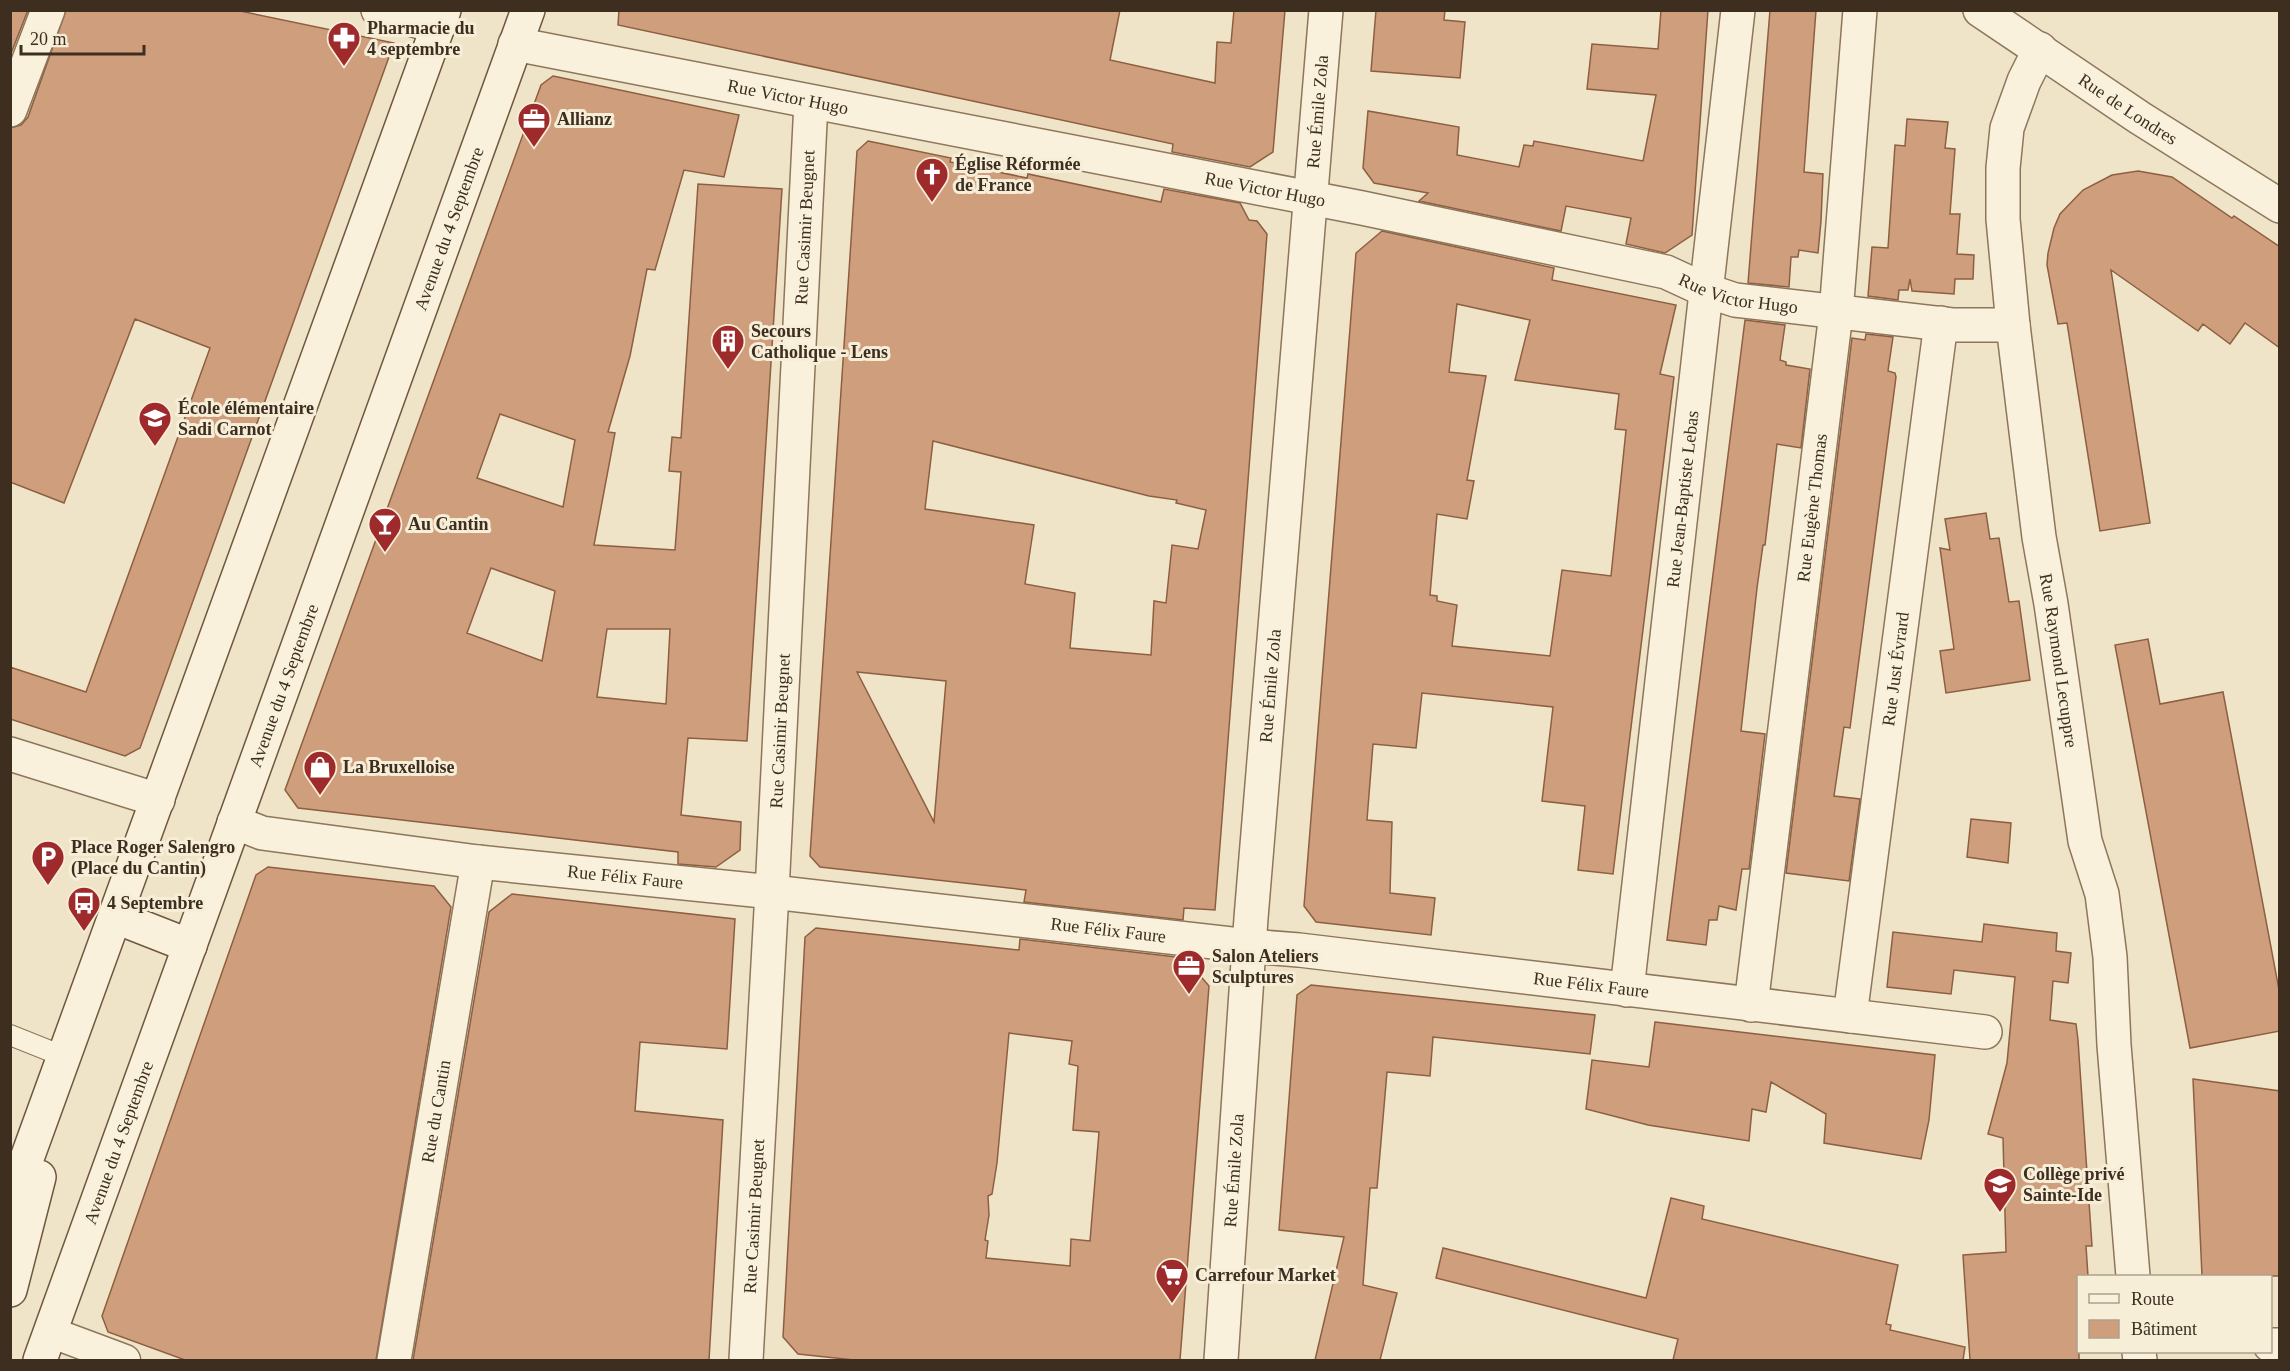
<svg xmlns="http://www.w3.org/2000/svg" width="2290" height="1371" viewBox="0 0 2290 1371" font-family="'Times New Roman',serif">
<rect width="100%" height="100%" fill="#f0e4c8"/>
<path fill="#cf9f7d" stroke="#8d5f41" stroke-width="1.5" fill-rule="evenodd" d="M10,10H28L10,56Z
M66,10H235L394,43L140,748L125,756L10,719V667L86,692L210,348L135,319L64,503L10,482V128L21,125L28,117Z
M619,10H1120L1110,60L1215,83L1217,42L1231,43L1234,10H1285L1273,152L1250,167L1172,152L1173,144L618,25Z
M1376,10H1445L1444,20L1465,22L1460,78L1371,71Z
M1661,10H1708L1692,235L1665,253L1626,244L1631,218L1566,206L1561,231L1419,201L1428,193L1374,183L1363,168L1368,111L1459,127L1457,155L1519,167L1524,145L1533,146L1534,141L1643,161L1656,95L1587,89L1592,44L1658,49Z
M1770,10H1816L1804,172L1823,174L1821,221L1818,253L1799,250L1798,257H1791L1789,287L1748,283Z
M553,76L739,115L724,177L684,170L655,270L647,269L630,356L608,432L615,433L594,545L675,550L681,472L669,471L672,437L681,438L698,184L782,189L747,741L688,738L681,815L741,822L740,850L716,867L678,864V852L298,808L285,790L541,85ZM500,414L575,440L563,507L477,478ZM491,568L555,591L542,661L467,633ZM607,629H670L666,704L597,697Z
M1907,119L1948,122L1945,148L1955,149L1950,214H1960L1957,254L1974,255L1973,279H1955L1954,294L1912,291L1910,279L1908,290H1899L1898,300L1868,296L1872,247L1888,248L1895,145L1905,146Z
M868,141L951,158L950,162L1027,178L1028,174L1161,202L1164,189L1240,203L1249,220L1257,221L1267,234L1215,910L1184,908L1183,920L1024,902L1026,890L820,867L810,856L857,151ZM933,441L1149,496L1177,500L1176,503L1206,510L1198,549L1172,545L1166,603L1154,601L1151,655L1070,648L1075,593L1025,584L1034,525L925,509ZM857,672L946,681L934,822Z
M2138,171L2172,177L2232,218L2234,216L2280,247V348L2245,323L2230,344L2203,324L2198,331L2111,270L2150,523L2100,531L2067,323L2058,324L2047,265L2048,253L2054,228L2060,214L2083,190L2112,175Z
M1382,231L1554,268L1552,280L1676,305L1660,374L1674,377L1613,874L1578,870L1585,806L1542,801L1553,707L1422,693L1416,748L1373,744L1367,820L1392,822L1390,893L1435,898L1431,935L1316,922L1304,906L1356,253ZM1457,304L1530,320L1515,380L1619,394L1615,429L1626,430L1611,576L1562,570L1550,656L1452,646L1457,605L1437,601V596L1430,595L1437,514L1467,519L1474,481L1467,480L1486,376L1449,372Z
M1745,320L1785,325L1780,360L1786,362V365L1810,369L1801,448L1777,444L1765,545H1763L1757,588L1741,731L1765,734L1749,869H1742L1736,910L1719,906L1717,920H1709L1706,945L1667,940Z
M1866,334L1893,337L1888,371L1895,373L1896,377L1850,728L1844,727L1834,796L1860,799L1849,881L1786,873L1852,338L1865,340Z
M1986,513L1990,539L1999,538L2009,602L2019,601L2030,680L1946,693L1940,651L1954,649L1940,548L1950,550L1945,519Z
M2148,639L2160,704L2223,692L2280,995V1031L2190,1048L2115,645Z
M1971,819L2011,823L2008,863L1967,857Z
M268,867L434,886L451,907L376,1360H185L108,1332L102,1316L256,875Z
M512,894L735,919L727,1049L640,1042L635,1111L723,1120L709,1360H413L489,912Z
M1984,924L2057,933L2056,951L2071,953L2068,983L2053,981L2050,1020L2076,1024L2078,1040L2092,1246H2086L2088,1276H2079V1360H1970L1963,1255L2006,1252L2003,1138L1988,1134L2007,1063L2015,977L1954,970L1951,994L1887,987L1893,932L1982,942Z
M816,928L1019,950L1020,939L1185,958L1209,986L1180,1360H854L798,1354L783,1337L805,937ZM1009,1033L1072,1041L1069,1064L1078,1066L1073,1130L1099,1132L1090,1241L1071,1239L1070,1266L986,1258L988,1241L985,1240L989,1215L988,1196L992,1194L997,1163Z
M1311,985L1595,1015L1590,1054L1433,1037L1430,1076L1387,1072L1377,1188H1370L1363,1285L1397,1293L1380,1360H1315L1344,1237L1279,1230L1297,995Z
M1655,1022L1935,1055L1929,1120L1921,1159L1824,1143L1826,1114L1771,1082L1766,1112L1752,1109L1749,1141L1648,1125L1586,1109L1592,1060L1649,1067Z
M2193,1079L2280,1091V1276H2202Z
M1671,1198L1704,1206L1702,1219L1898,1265L1886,1324L1891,1325L1890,1330L1965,1347L1963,1360H1673L1678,1339L1436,1278L1443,1248L1646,1298Z"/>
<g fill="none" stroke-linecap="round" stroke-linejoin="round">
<defs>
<path id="service" d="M10,1035L65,1057"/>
<path id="pedestrian" d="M50,1332L125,1360"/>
<g id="minor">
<path d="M378,10L438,27"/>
<path id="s1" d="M515,44L1362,208L1666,272L1705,290L1735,300L1952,325H2013"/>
<path id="s2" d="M2040,49L2024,81L2007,128L2003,168V219L2013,325L2039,537L2051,604L2085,841L2102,894L2110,957L2114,1045L2133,1276"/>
<path d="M10,110L48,10"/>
<path d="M10,754L158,800"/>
<path id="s3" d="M234,822L262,833L478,862L772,892L1249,946L1299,950L1985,1032"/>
<path id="s4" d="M1627,990L1738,10"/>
<path id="s5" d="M1751,1005L1836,313L1860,10"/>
<path id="s6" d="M1850,1016L1941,323"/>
<path d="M2270,1345H2280"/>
<path d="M2139,1352L2140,1360"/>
<path id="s7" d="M394,1360L478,862"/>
<path id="s8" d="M746,1360L772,892L811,102"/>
<path id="s9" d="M1221,1360L1251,918L1326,10"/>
</g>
<g id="tertiary">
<path id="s10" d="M1980,10L2140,118L2280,206"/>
</g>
<g id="secondary">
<path d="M116,917L190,946"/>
<path d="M10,1205L444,10"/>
<path d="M10,1290L39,1177"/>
<path id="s11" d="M40,1360L528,10"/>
</g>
</defs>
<use href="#service" stroke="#8d765c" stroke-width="22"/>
<use href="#pedestrian" stroke="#8d765c" stroke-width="33"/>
<use href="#minor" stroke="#8d765c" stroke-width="36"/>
<use href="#tertiary" stroke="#8d765c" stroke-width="36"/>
<use href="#secondary" stroke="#6f573f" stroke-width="36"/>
<use href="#service" stroke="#faf1dc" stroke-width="20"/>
<use href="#pedestrian" stroke="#faf1dc" stroke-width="30"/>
<use href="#minor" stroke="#faf1dc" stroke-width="33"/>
<use href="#tertiary" stroke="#faf1dc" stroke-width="33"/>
<use href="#secondary" stroke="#faf1dc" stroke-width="33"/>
</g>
<defs>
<symbol id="pharmacy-pin" viewBox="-11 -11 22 30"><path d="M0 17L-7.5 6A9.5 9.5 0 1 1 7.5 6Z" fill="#9e2a2b" stroke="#f7eed8"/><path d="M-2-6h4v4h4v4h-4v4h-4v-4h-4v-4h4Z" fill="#fff"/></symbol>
<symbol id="office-pin" viewBox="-11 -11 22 30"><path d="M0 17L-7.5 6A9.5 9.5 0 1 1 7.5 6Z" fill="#9e2a2b" stroke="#f7eed8"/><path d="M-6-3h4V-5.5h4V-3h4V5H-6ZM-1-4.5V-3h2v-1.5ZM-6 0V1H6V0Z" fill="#fff"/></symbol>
<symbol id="church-pin" viewBox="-11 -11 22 30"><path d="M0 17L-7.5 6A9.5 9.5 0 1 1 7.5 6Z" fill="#9e2a2b" stroke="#f7eed8"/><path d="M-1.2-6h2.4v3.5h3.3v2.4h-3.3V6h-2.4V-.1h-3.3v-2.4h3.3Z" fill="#fff"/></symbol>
<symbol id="building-pin" viewBox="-11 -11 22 30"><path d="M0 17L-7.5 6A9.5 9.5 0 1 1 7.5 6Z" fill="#9e2a2b" stroke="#f7eed8"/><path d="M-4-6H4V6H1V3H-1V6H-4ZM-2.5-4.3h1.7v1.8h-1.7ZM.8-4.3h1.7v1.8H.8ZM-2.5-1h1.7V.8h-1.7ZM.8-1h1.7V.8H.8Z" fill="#fff"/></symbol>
<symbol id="school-pin" viewBox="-11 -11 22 30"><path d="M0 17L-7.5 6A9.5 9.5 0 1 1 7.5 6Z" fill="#9e2a2b" stroke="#f7eed8"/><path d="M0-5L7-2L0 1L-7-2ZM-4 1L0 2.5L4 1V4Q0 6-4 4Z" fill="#fff"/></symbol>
<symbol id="bar-pin" viewBox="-11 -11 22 30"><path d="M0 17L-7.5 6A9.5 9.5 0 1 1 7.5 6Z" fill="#9e2a2b" stroke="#f7eed8"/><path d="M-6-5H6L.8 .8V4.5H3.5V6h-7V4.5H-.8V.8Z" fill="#fff"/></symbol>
<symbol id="shop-pin" viewBox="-11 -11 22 30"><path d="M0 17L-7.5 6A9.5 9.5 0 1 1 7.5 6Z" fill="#9e2a2b" stroke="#f7eed8"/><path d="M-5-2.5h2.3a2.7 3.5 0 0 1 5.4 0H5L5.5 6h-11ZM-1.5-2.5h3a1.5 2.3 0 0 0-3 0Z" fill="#fff"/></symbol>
<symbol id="parking-pin" viewBox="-11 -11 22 30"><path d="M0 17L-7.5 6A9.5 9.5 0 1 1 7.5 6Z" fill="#9e2a2b" stroke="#f7eed8"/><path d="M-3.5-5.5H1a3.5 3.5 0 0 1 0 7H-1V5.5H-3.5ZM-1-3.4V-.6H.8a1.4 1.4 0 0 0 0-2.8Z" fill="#fff"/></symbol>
<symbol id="bus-pin" viewBox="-11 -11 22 30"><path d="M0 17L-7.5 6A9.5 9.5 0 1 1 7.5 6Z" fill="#9e2a2b" stroke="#f7eed8"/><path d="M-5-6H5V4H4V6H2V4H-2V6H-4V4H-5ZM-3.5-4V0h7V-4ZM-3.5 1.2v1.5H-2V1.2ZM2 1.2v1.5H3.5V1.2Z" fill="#fff"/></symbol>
<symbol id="supermarket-pin" viewBox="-11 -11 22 30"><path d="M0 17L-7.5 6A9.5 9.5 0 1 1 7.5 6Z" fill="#9e2a2b" stroke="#f7eed8"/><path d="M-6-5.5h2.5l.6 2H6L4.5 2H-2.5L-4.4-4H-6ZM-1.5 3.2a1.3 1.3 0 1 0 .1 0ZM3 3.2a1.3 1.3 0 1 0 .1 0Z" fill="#fff"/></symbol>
</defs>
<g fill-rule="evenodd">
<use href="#pharmacy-pin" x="325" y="19" width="38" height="52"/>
<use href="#office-pin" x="515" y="100" width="38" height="52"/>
<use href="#church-pin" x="913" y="155" width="38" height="52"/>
<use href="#building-pin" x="709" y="322" width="38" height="52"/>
<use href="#school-pin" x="136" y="399" width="38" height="52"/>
<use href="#bar-pin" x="366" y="505" width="38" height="52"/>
<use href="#shop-pin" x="301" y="748" width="38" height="52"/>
<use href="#parking-pin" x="29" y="838" width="38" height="52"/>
<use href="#bus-pin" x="65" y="884" width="38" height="52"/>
<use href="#office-pin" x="1170" y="947" width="38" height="52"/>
<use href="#school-pin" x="1981" y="1165" width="38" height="52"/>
<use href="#supermarket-pin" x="1153" y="1256" width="38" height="52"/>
</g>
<g text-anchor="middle" stroke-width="6" stroke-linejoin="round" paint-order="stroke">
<g font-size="18" font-weight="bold" fill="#3d2e20" stroke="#f7eed8" text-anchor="start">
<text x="367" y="34">Pharmacie du<tspan x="367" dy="21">4 septembre</tspan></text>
<text x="557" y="125">Allianz</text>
<text x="955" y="170">Église Réformée<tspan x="955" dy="21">de France</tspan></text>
<text x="751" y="337">Secours<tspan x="751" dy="21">Catholique - Lens</tspan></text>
<text x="178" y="414">École élémentaire<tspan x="178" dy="21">Sadi Carnot</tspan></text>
<text x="408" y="530">Au Cantin</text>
<text x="343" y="773">La Bruxelloise</text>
<text x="71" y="853">Place Roger Salengro<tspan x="71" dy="21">(Place du Cantin)</tspan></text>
<text x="107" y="909">4 Septembre</text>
<text x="1212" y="962">Salon Ateliers<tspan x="1212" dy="21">Sculptures</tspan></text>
<text x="2023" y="1180">Collège privé<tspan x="2023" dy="21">Sainte-Ide</tspan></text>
<text x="1195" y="1281">Carrefour Market</text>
</g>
<g font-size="18" fill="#3d2e20" stroke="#f7eed8">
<text dy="6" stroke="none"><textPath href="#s1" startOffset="278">Rue Victor Hugo</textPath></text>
<text dy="6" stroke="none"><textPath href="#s10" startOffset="178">Rue de Londres</textPath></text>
<text dy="6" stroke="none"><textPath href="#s9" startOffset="1252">Rue Émile Zola</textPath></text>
<text dy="6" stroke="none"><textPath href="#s1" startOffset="764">Rue Victor Hugo</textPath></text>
<text dy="6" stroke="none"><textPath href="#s11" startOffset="1203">Avenue du 4 Septembre</textPath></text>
<text dy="6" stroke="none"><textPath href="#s8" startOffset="1134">Rue Casimir Beugnet</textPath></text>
<text dy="6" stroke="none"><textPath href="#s1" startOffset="1250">Rue Victor Hugo</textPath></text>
<text dy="6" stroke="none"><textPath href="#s4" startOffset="494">Rue Jean-Baptiste Lebas</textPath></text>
<text dy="6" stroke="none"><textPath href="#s5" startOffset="501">Rue Eugène Thomas</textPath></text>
<text dy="6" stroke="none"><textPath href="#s2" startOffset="622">Rue Raymond Lecuppre</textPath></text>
<text dy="6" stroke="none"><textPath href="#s6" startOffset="350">Rue Just Évrard</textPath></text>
<text dy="6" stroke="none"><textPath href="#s9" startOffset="676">Rue Émile Zola</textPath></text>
<text dy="6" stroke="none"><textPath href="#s11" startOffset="717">Avenue du 4 Septembre</textPath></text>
<text dy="6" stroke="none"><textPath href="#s8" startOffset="630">Rue Casimir Beugnet</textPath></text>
<text dy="6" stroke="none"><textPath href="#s3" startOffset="396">Rue Félix Faure</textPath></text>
<text dy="6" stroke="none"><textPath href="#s3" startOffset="882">Rue Félix Faure</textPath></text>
<text dy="6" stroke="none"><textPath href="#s3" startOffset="1368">Rue Félix Faure</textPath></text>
<text dy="6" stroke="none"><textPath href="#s7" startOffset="252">Rue du Cantin</textPath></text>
<text dy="6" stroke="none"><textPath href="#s11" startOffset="231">Avenue du 4 Septembre</textPath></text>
<text dy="6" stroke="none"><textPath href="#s9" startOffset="190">Rue Émile Zola</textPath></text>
<text dy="6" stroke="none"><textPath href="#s8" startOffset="144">Rue Casimir Beugnet</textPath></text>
</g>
</g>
<rect width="2290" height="1371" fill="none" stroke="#3d2e20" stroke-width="24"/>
<rect x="2077" y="1275" width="195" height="78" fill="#f7eed8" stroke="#ada18e" stroke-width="1.5"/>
<rect x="2089" y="1294" width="30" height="9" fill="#faf1dc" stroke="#ada18e" stroke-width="1.5"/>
<text x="2131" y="1305" font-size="18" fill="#3d2e20">Route</text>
<rect x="2089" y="1320" width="30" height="18" fill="#cf9f7d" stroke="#ada18e" stroke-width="1.5"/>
<text x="2131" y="1335" font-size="18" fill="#3d2e20">Bâtiment</text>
<path d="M21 45v9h123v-9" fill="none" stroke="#3d2e20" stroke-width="3"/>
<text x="30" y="45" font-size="18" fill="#3d2e20" stroke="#f7eed8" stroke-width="4.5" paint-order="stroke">20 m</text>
</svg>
